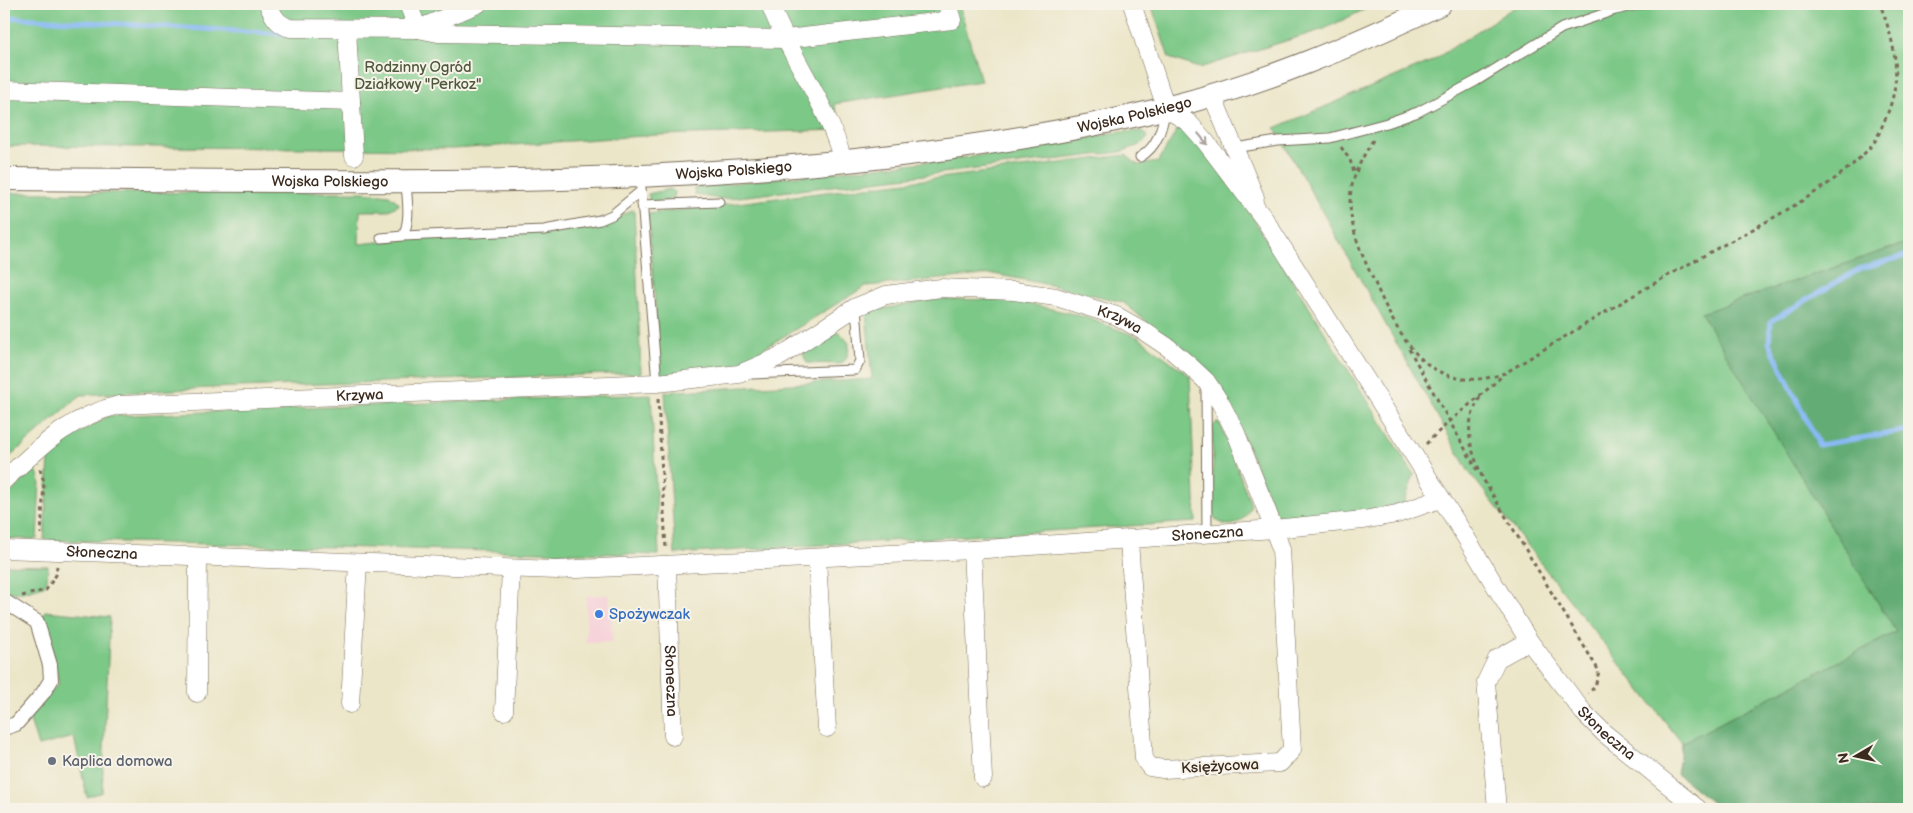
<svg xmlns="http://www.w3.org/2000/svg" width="1913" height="813" viewBox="0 0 1913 813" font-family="'Balsamiq Sans',sans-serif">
<rect width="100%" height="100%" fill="#f7f3e8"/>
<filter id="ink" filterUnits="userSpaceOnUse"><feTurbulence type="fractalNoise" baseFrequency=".02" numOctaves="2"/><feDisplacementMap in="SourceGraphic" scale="10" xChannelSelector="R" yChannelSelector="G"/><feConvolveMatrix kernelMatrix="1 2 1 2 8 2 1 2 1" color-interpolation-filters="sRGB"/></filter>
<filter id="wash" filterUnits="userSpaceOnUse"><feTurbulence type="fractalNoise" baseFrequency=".0096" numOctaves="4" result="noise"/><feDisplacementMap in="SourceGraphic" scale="20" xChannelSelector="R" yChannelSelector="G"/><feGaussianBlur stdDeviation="1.12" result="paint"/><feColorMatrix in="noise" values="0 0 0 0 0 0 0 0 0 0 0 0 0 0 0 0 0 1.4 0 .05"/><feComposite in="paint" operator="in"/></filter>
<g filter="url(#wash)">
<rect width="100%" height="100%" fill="#ece6c9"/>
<path fill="#f6cfd8" d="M609,595L613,642L586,643V596Z"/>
<path fill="#7bc887" stroke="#5b7952" d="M4,4H959L981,81L834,104L843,130L657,135L454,149L4,146Z
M1151,4H1376L1324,29L1199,68L1169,58Z
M1519,4H1909V242L1702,313L1896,632L1682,743L1469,472L1275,128L1432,61Z
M1179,127L1197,141L1243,202L1414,475L1404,503L1349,515L1278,518L1221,385L1123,302L1050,285L994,274L866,286L737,365L661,376L648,214L1126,155L1138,165L1158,162Z
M1141,131L1146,134L1148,138L1140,145L1120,152L722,199L695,195L694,188L706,186L1023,151L1121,132Z
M670,189L675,192L674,198L666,201L650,202L648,194Z
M364,192L389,195L398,202L399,205L387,211H360L359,244L416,238L596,228L634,209L641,373L210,388L81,395L4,462V193Z
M936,299L1013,300L1082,316L1138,337L1190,376L1196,522L675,554L665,392L872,379L866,312Z
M839,332L849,343C849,351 848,359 841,364L807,363L803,354L834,333Z
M651,394L659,555L44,540L49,458L74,436L108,416Z
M1217,422L1221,425L1251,505C1244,523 1231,532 1214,518L1212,427Z
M36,469L40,481L37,539H4V499Z
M4,565L48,566L47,580L44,586L23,592L4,593Z
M45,611L110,617L102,792L87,797L74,737L38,746L29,717L59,683L43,617Z"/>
<path fill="#64ac74" stroke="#506b49" d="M1909,242V809H1720L1677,774L1682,743L1896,632L1701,313Z"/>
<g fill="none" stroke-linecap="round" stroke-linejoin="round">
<path stroke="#89b9f5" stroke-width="5" d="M4,17L288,34
M1909,255L1861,268L1771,321L1769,343L1819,445L1909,430"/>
</g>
</g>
<g filter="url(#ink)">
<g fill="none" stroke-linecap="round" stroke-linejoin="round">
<defs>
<path id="service" d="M1235,148L1278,141L1330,138L1387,123L1418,112L1476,81L1562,28L1615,10L1642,4
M1140,157C1158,147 1162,128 1166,108
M641,188L657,383
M642,205L719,202
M403,236L544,230L600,220L612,215L641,191
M381,238L403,236C411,219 407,200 406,183
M752,374L855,370L860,361L856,307
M1206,387L1207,534"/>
<path id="pedestrian" d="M4,601L37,622L50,665L51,680L43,693L16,724L4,728"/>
<g id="minor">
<path d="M268,4C273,16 277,24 290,28L418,29L438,33L786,39L952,20L947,4"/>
<path d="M408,4L418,29"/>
<path d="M770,4C790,58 829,105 843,162"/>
<path id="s1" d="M1132,4L1166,108L1189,123L1205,141L1265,220L1465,536L1529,641L1583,712L1604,733L1698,809"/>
<path d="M347,29L354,156"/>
<path d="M418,29L478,4"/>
<path d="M4,90L351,102"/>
<path d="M1212,95L1255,197"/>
<path id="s2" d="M4,480C40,447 69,417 119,405L657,383L739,374L781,356L856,307L886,295L941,288L1014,291L1056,297L1117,316L1145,332L1169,348L1191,367L1206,381L1221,404L1236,433L1274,529L1281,549L1292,750L1280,763L1163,769L1150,767L1144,759L1129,540"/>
<path id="s3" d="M4,549L557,570L972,550L1274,529L1363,520L1397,514L1440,499"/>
<path d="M972,550L983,778"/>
<path d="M817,559L827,728"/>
<path id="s4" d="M667,565L673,736"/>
<path d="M197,693L198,557"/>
<path d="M350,704L358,563"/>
<path d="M504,711L511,569"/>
<path d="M1497,809L1486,682L1497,659L1529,641"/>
</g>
<g id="tertiary">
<path id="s5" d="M4,179C300,180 597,191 892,156C984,145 1076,131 1166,108C1262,84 1352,46 1440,4"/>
</g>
</defs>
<use href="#service" stroke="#796c5a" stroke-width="11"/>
<use href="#pedestrian" stroke="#796c5a" stroke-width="16"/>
<use href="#minor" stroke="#796c5a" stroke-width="19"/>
<use href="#tertiary" stroke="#796c5a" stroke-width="24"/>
<path stroke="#796c5a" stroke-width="3" stroke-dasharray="4 4" stroke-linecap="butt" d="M1373,140C1361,160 1350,179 1350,203C1351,233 1363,257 1375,283C1400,340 1431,399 1505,373C1565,337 1625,299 1687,265C1741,234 1839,189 1875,141C1878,136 1881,129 1883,124C1904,80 1896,47 1880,4
M1341,147L1350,160L1354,172
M1409,349L1477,470
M1480,397C1462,430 1470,446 1483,479L1599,671L1595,687L1588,693
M658,399L666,550
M1426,444C1450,419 1478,399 1503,375
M40,469L44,482L41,534
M22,596L46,590L56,575L57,566"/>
<use href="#service" stroke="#fff" stroke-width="9"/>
<use href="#pedestrian" stroke="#fff" stroke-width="14"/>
<use href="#minor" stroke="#fff" stroke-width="18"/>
<use href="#tertiary" stroke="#fff" stroke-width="22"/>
</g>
<defs><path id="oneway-shaft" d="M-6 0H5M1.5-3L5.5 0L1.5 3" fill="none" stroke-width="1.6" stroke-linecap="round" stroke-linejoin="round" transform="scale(1.25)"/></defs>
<use stroke="#a79f9a" href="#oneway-shaft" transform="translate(1203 139) rotate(50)"/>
</g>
<circle fill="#3f7fe0" stroke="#f7f3e8" stroke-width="2" cx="599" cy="614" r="5"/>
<circle fill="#6b7280" stroke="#f7f3e8" stroke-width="2" cx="52" cy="761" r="5"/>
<g text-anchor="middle" stroke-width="4" stroke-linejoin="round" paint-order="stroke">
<g font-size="15" fill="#4e593e" stroke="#f7f3e8">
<text x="418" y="72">Rodzinny Ogród<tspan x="418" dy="17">Działkowy "Perkoz"</tspan></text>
</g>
<g font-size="15" fill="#3b2a1e" stroke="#f7f3e8">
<text dy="5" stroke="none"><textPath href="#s5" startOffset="1135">Wojska Polskiego</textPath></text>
<text dy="5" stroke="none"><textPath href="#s5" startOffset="730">Wojska Polskiego</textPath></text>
<text dy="5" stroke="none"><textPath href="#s5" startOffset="326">Wojska Polskiego</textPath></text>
<text dy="5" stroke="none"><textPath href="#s2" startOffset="1166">Krzywa</textPath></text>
<text dy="5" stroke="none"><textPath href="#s2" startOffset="380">Krzywa</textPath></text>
<text dy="5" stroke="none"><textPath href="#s3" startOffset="1205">Słoneczna</textPath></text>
<text dy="5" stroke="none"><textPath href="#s3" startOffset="98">Słoneczna</textPath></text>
<text dy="5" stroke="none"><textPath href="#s4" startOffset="116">Słoneczna</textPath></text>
<text dy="5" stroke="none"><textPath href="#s1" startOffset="878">Słoneczna</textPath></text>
<text transform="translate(1220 766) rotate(-3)" y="5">Księżycowa</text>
</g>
<g font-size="15" fill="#366cbe" stroke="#f7f3e8" text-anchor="start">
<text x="609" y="619">Spożywczak</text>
</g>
<g font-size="15" fill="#5b616d" stroke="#f7f3e8" text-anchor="start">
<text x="62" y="766">Kaplica domowa</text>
</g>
</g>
<rect width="1913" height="813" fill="none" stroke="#f7f3e8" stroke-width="20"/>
<g transform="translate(1856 756) rotate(261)" stroke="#f7f3e8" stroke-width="4" paint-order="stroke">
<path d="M0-4L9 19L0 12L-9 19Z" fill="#3b2a1e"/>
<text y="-8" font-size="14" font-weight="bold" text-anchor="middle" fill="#3b2a1e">N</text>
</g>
</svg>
